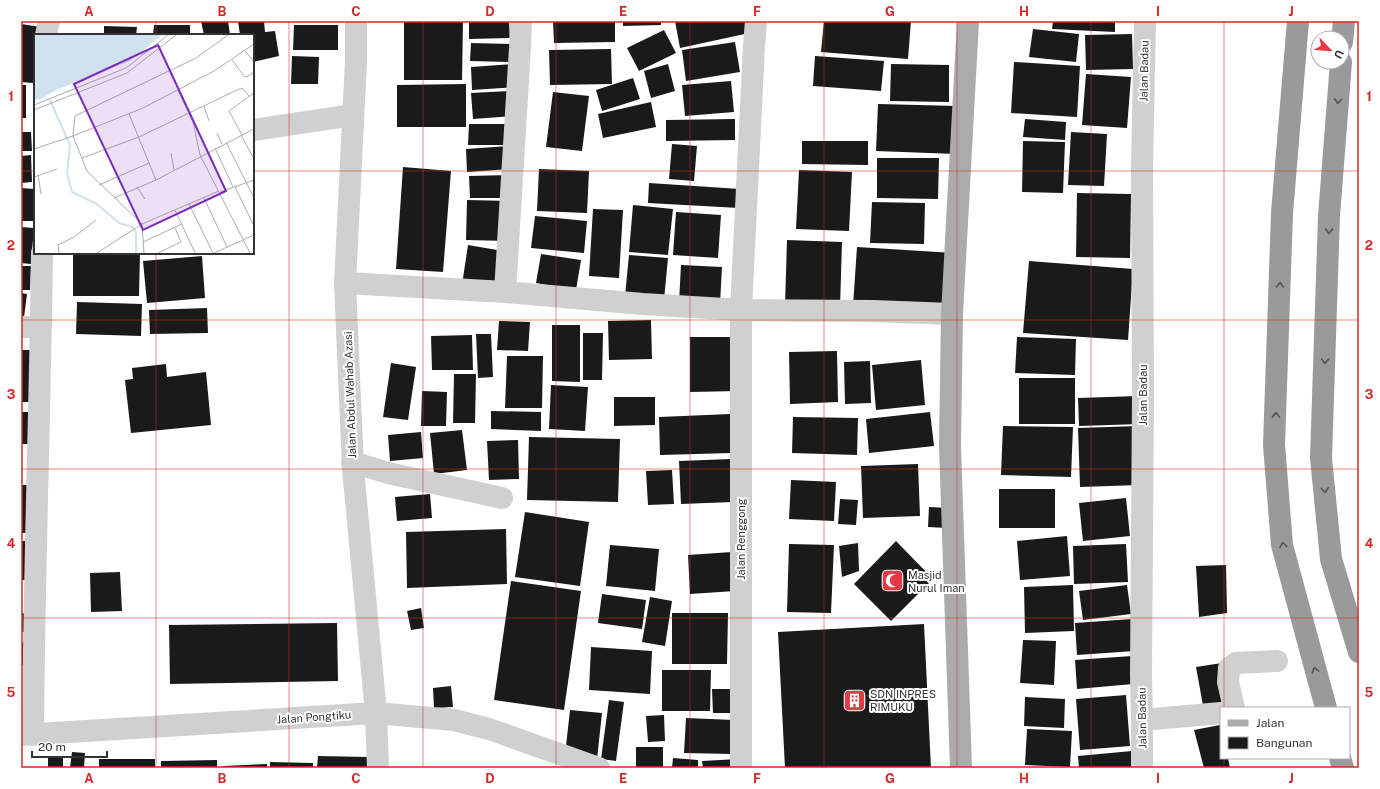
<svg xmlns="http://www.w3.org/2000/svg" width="1380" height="789" viewBox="0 0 1380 789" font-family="'Public Sans',sans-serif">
<rect width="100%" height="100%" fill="#fff"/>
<path fill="#1a1a1a" d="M201,21H228L230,35H204Z
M238,21H264L265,32L275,31L279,56L253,62V35H240Z
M404,21H463L462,80H404Z
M469,21H509L510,38L469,39Z
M553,21H615V42L554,43Z
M623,21H661V25L623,26Z
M675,21H752L754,32L680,48Z
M824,21H911L908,59L821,52Z
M1053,21H1115V32L1052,29Z
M21,24L41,27L40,35H35V72L33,83L21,82Z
M154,25H190V35H153Z
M294,25H338V50H293Z
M104,26L137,27L136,35H104Z
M1033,29L1079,34L1076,62L1029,57Z
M664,30L676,53L639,71L627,48Z
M1132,34L1133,69L1086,70L1085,35Z
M735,42L740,72L686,81L682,50Z
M471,43L511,44V62L470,61Z
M611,49L612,84L550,85L549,50Z
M292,56L319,57L318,84H291Z
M815,56L884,61L881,91L813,86Z
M1014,62L1080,66L1077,117L1011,113Z
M515,64L516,87L472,90L471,67Z
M668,64L675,91L651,98L644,71Z
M891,64L949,65V102L890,101Z
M1086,74L1131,77L1127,128L1082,125Z
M633,78L640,99L602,111L596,90Z
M731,81L734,112L685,116L682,85Z
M466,84V127H397V85Z
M21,85H26V118H21Z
M512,91L514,116L473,119L471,93Z
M553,92L589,96L582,151L546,147Z
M651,102L656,127L603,138L598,114Z
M878,104L958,106L956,154L876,151Z
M735,119V140L666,141V120Z
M1025,119L1066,122L1065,140L1023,137Z
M469,124H510L509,145H468Z
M21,132H31L32,151H21Z
M1071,132L1107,134L1104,186L1068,185Z
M802,141H868V165L802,164Z
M1023,141L1065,142L1063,193L1022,192Z
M672,144L697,146L694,181L669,179Z
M509,146L510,169L467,172L466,149Z
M31,155L32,182L21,183V156Z
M877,158H939L938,199L877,198Z
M403,167L451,171L443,272L396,269Z
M539,169L589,171L587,213L537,211Z
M799,170L852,172L849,231L796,229Z
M510,175V198H470L469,176Z
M649,183L740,189L739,208L648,203Z
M21,188L35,189V221H21Z
M1077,193L1131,194L1130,258L1076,257Z
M467,200L510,201L509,241L466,240Z
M872,202L925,203L924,244L870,243Z
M633,205L673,209L668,255L629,252Z
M593,209L623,210L619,278L589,276Z
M676,212L721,215L718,258L673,255Z
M535,216L587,221L584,253L531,248Z
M21,227L34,228L31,264L21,263Z
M787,240L842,242L840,308L785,306Z
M468,245L503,251L497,290L462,285Z
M857,247L954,253L951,312L853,306Z
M73,253H140L139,296H73Z
M541,254L581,260L576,290L536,283Z
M629,255L668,258L664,300L625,296Z
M202,256L205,298L147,303L143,261Z
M1029,261L1133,269L1128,340L1023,333Z
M681,265L722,267L720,304L679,302Z
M21,266H31L30,290H21Z
M21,293L27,294L23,325H21Z
M77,302L142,304L141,336L76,334Z
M207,308L208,333L150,334L149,310Z
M651,320L652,359L609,360L608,321Z
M499,321L530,322L528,351L497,350Z
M552,325H580V382L552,381Z
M583,333H603L602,380H583Z
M476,334H491L493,377L478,378Z
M472,335L473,370H432L431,336Z
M690,337H737L738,391L690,392Z
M1017,337L1076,339L1075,375L1015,373Z
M21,350H39L38,402H21Z
M837,351L838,402L790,404L789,352Z
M507,356H543L542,408H505Z
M921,360L925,405L876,410L872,365Z
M870,361L871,403L845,404L844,362Z
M391,363L416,367L408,420L383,417Z
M166,364L167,377L206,372L211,425L131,433L125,380L133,379L132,368Z
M454,374H476L475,423H453Z
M1019,378H1075V424H1019Z
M551,385L588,387L585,431L549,429Z
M422,391L447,392L446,426H421Z
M1138,396L1140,424L1079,426L1078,398Z
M614,397H655V425L614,426Z
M491,411L541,412V431L491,429Z
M21,412H31L32,444H21Z
M930,412L934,446L869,453L866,419Z
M731,414L732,453L660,455L659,417Z
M793,417L858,418L857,455L792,453Z
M1003,426L1073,427L1071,477L1001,475Z
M1138,426L1139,485L1080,487L1078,428Z
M462,430L467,470L434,474L430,433Z
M421,432L423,458L390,461L388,435Z
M529,437L620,439L618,502L527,500Z
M518,440L519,479L489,480L487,441Z
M731,459L733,502L681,504L679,461Z
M918,464L920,516L863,518L861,466Z
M672,470L674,504L648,505L646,471Z
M791,480L836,482L834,521L789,519Z
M21,485H36L35,533H21Z
M999,489H1055V528H999Z
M430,494L432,518L397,521L395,497Z
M1126,498L1130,536L1083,541L1079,503Z
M840,499L858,500L856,525L838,524Z
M929,507L948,508L947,528L928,527Z
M525,512L589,522L580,586L515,577Z
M506,529L507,584L407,588L406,532Z
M1067,536L1070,576L1020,580L1017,541Z
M21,541H32V580H21Z
M896,541L933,579L891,621L854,584Z
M858,543L859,571L842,577L839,546Z
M789,544L834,545L831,613L787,612Z
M1126,544L1128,582L1074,584L1073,546Z
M610,545L659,549L655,591L606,586Z
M732,552L735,591L690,594L688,555Z
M1226,565L1227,613L1199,617L1196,566Z
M120,572L122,611L91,612L90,573Z
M511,581L581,591L564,710L494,700Z
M1073,585L1074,631L1025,633L1024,587Z
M1127,585L1131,614L1083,620L1079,591Z
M602,594L646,600L642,629L598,623Z
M650,597L672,601L665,646L642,642Z
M421,608L424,628L411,630L407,611Z
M21,613L32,614L31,633L21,632Z
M672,613H728L727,664H672Z
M1132,619L1134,651L1077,655L1075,623Z
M337,623L338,681L170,684L169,625Z
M924,624L931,768H785L778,632Z
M1023,640L1056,641L1054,685L1020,683Z
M21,642L26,643L24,665H21Z
M591,647L652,651L650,694L589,690Z
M1132,656L1133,684L1077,689L1075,660Z
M1222,663L1229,706L1204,711L1196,667Z
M662,670H711L710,711H662Z
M451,686L453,707L434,708L433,688Z
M712,689H737L738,713H713Z
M1126,695L1130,746L1080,750L1076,699Z
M1025,697L1065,699L1064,728L1024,726Z
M609,700L624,702L616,761L601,759Z
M570,710L602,713L597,759L565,755Z
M664,715L665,741L648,742L646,716Z
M686,718L734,720L732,754L684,753Z
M1220,725L1221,730V758H1228L1230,768H1204L1194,730Z
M1027,729L1072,731L1070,767L1025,765Z
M636,747H663V768H636Z
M1132,751L1134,768H1079L1078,756Z
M72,752L85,753L84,768H70Z
M318,756L368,757V768H317Z
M48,757H63V768H48Z
M673,758L698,760V768H672Z
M99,759H155V768H99Z
M738,759V768H703L702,761Z
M217,760V768H161V761Z
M270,762L313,763V768H270Z
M267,764V768H223V766Z"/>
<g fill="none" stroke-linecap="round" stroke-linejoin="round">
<path stroke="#d0d0d0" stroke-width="22" d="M356,21V61L345,283L353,469L376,713L378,768
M46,35L49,21
M253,130L353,115
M345,283L505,292L643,304L741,310L873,311L952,314
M505,292L520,48L521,21
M21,327H41
M352,462L388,473L502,498
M1234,708L1228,682L1229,668L1236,663L1277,661
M1142,720L1221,713
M21,735L376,713L454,720L489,729L599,768
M33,735C34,574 40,414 42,253
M741,768V310L754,46L756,21
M1142,768V720L1141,675L1143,395L1142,168L1145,21"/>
<path stroke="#ababab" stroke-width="22" d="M961,768L950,446L952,314L968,21"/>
<path stroke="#9a9a9a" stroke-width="22" d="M1298,21L1282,213L1274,445L1282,545L1326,708
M1342,42L1344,21
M1341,62L1329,216L1321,458L1331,559L1359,652
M1340,758L1343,768"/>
</g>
<defs><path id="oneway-chevron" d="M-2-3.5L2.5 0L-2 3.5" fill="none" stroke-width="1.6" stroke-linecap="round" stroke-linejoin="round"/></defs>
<g stroke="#525252">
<use href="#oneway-chevron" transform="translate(1338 101) rotate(94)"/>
<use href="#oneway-chevron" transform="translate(1329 231) rotate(92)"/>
<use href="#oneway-chevron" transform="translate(1280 285) rotate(-88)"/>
<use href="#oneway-chevron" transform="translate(1325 361) rotate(92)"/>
<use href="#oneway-chevron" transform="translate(1276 415) rotate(-88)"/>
<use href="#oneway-chevron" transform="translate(1325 490) rotate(84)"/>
<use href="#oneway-chevron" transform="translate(1283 545) rotate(-99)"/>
<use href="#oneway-chevron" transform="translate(1315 670) rotate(-105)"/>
</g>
<path fill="none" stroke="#d62828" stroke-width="1" stroke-opacity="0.55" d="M156,21V35M289,21V768M423,21V768M556,21V768M690,21V768M824,21V768M957,21V768M1091,21V768M1224,21V708M21,171H35M253,171H1359M156,253V768M21,320H1359M21,469H1359M21,618H1359M1224,758V768"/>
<defs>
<symbol id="mosque-square" viewBox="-11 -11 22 22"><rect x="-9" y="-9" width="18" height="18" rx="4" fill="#e63946" stroke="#fff"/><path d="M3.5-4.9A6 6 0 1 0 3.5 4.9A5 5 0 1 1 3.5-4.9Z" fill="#fff"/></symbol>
<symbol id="building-square" viewBox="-11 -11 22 22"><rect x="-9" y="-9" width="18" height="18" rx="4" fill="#e63946" stroke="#fff"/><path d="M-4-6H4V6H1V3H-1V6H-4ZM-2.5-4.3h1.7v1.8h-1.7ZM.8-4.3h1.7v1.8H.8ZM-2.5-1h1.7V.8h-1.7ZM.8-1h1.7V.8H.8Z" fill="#fff"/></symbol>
</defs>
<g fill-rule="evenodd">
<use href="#mosque-square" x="880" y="568" width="25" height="25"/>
<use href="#building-square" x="842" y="688" width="25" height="25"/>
</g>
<g text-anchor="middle" stroke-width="4" stroke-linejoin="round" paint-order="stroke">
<g font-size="11" fill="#333" stroke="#fff">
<text transform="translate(1144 71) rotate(-89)" y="4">Jalan Badau</text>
<text transform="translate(350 395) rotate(-92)" y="4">Jalan Abdul Wahab Azasi</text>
<text transform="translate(1143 395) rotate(-90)" y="4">Jalan Badau</text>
<text transform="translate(741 539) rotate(-90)" y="4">Jalan Renggong</text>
<text transform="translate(314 717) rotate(-4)" y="4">Jalan Pongtiku</text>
<text transform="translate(1142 718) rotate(-91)" y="4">Jalan Badau</text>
</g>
<g font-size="11" fill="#333" stroke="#fff" text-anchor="start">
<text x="908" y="579">Masjid<tspan x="908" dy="13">Nurul Iman</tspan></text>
<text x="870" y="698">SDN INPRES<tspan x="870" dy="13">RIMUKU</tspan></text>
</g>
</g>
<g transform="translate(34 34)">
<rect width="220" height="220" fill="#fff"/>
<path d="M0,1H128L96,27L22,56L7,65L0,66Z" fill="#cfe2ee"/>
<path fill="none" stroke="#cfe2ee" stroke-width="2" d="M16,66L36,111L33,139L38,158L63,170L85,189L99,193L102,199V219"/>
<path fill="none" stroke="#adadad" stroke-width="1" d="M211,17L220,28M198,26L210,42L213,43L220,38M144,56L159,88L166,121L216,219M0,71L92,34L134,1M170,72L175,87M0,76L93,39L142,1M95,80L122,146M183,99L188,110M207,101L220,125M208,101L195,77L220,59M192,108L220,164M181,114L199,153M0,115L39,102L109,74L180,37L220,10M137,119L140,136M48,124L105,103L203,56L208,54L216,63M4,141L7,160M0,143L23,135M65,151L115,129M103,153L111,165M201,153L220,192M186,158L220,146M80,164L122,146L220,95M170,164L193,213M155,170L179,219M141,176L161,219M109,208L148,190M25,219L24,211L40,203L62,186M63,219L108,190L185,157M110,219L108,190L53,137L39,102L41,82L162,24L194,1M124,219L147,208L141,194M180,219L220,201"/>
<path fill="#7b2cbf" fill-opacity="0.15" stroke="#7b2cbf" stroke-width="2" d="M124,11L192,157L109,196L40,50Z"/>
<rect width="220" height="220" fill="none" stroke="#333" stroke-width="2"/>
</g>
<rect width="1380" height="789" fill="none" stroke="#ffffff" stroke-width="44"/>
<rect x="1220" y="707" width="130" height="52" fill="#ffffff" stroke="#adadad"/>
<rect x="1228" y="720" width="20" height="6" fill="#ababab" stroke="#adadad"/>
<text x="1256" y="727" font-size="12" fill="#333333">Jalan</text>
<rect x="1228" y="737" width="20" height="12" fill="#1a1a1a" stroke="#adadad"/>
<text x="1256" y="747" font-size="12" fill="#333333">Bangunan</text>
<g transform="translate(1330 50) rotate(115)"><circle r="19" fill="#ffffff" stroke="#adadad"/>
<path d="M0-3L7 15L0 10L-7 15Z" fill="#e63946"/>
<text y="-6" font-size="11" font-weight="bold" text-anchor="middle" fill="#333333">U</text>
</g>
<path d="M32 751v6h75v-6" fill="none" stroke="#333333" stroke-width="2"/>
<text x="38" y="751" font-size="12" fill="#333333" stroke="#ffffff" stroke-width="3" paint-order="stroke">20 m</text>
<rect x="22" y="22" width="1336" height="745" fill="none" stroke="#d62828" stroke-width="1.5"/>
<g font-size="13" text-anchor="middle" font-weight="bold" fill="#d62828">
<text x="89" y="16">A</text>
<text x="222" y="16">B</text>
<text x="356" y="16">C</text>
<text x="490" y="16">D</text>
<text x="623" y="16">E</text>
<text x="757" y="16">F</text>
<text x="890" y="16">G</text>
<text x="1024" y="16">H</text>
<text x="1158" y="16">I</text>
<text x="1291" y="16">J</text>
<text x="11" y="101">1</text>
<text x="1369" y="101">1</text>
<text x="11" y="250">2</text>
<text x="1369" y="250">2</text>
<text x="11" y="399">3</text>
<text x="1369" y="399">3</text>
<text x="11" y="548">4</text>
<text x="1369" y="548">4</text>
<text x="11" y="697">5</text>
<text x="1369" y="697">5</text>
<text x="89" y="783">A</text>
<text x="222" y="783">B</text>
<text x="356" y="783">C</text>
<text x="490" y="783">D</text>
<text x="623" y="783">E</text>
<text x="757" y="783">F</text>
<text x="890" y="783">G</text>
<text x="1024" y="783">H</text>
<text x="1158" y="783">I</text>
<text x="1291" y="783">J</text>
</g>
</svg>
